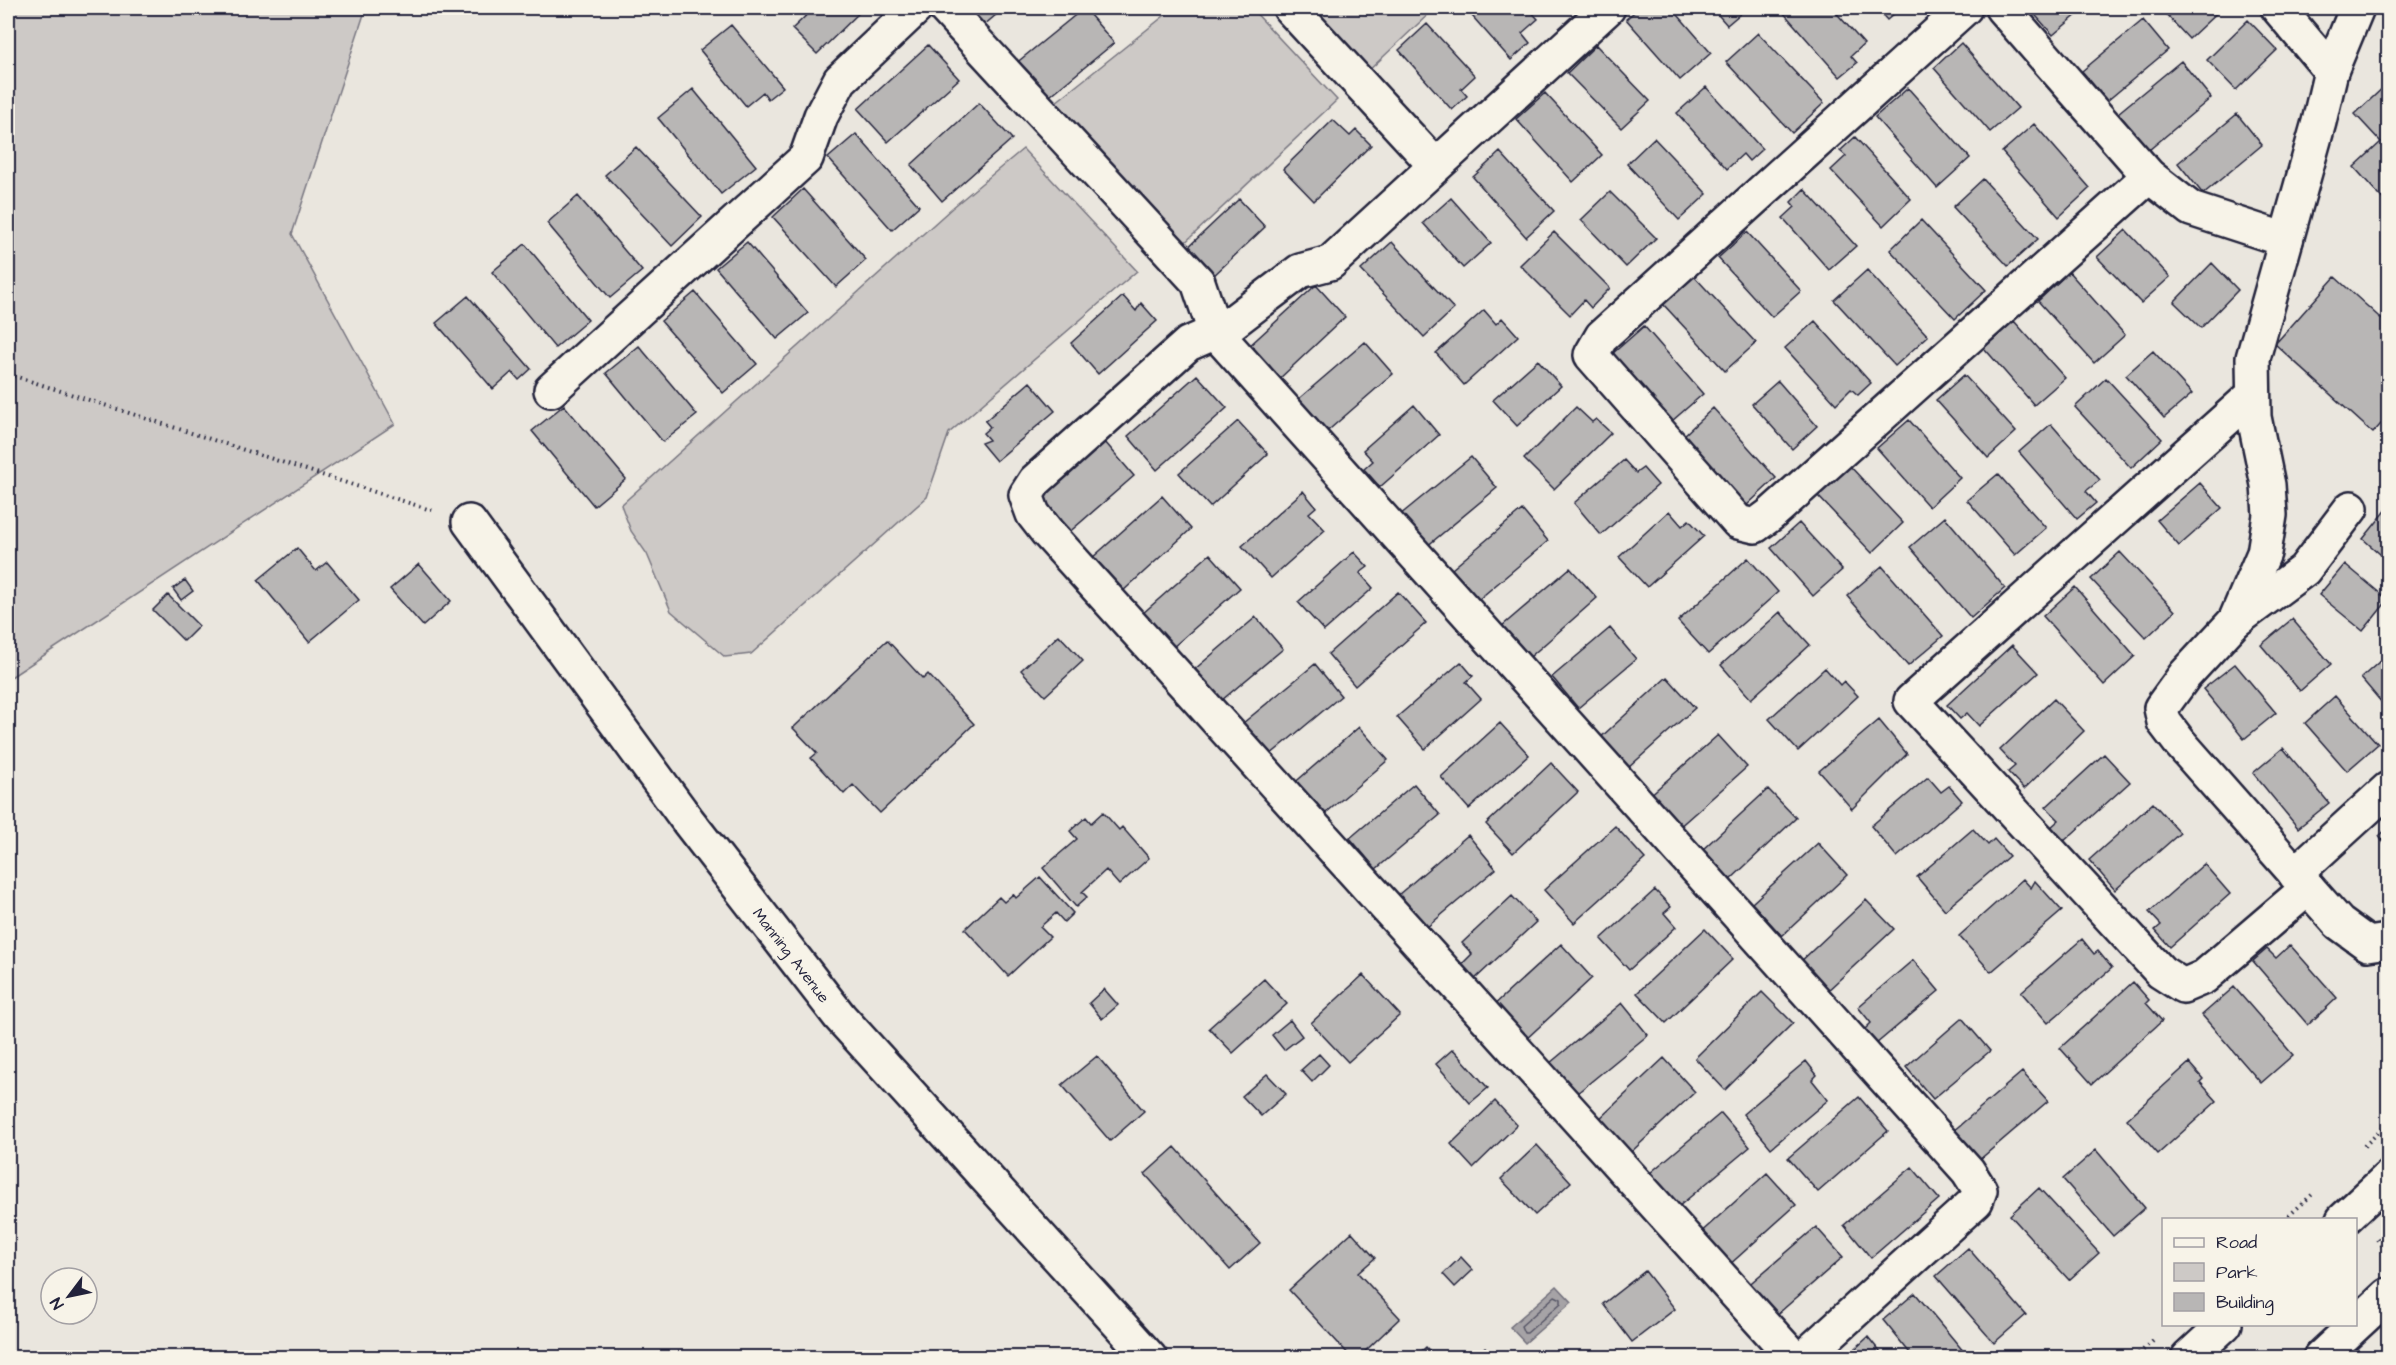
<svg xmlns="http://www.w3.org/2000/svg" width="2396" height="1365" viewBox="0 0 2396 1365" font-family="'Architects Daughter',sans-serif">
<rect width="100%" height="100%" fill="#eae6de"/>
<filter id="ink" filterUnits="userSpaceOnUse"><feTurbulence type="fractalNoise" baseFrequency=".0167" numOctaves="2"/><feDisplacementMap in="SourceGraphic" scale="12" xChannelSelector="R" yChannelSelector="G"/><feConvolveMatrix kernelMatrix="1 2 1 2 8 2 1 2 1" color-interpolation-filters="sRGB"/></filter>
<g filter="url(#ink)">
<path fill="#cdc9c6" stroke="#787680" stroke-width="1.5" d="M8,8H366L292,234L395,424L8,679Z
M1174,8H1251L1337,100L1177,250L1051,106Z
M1306,8H1435L1364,75Z
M1023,149L1137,271L949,433L927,497L751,654L725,657L671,611L647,554L631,531L621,505L952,208Z"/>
<path fill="#a6a3a6" stroke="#716f7b" stroke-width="1.5" d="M1557,1286L1572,1302L1525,1343L1510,1327Z"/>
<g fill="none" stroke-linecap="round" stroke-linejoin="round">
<path stroke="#575666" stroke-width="1.5" d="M1555,1296L1561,1299V1303L1527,1333H1524L1521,1326Z"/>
</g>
<path fill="#b8b6b5" stroke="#22223b" stroke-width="1.5" d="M814,8H864L817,54L792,29Z
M968,8H1004L983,26Z
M1084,8L1114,43L1045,100L1015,64Z
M1465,8H1528L1538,19L1522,33L1530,43L1511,60Z
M1639,8H1672L1711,53L1680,80L1626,19Z
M1712,8H1747L1727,25Z
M1785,8H1832L1864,44L1851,56L1857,63L1840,77L1782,11Z
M1876,8H1901L1887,20Z
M2029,8H2085L2053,35Z
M2168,8H2222L2189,39L2164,12Z
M2143,20L2168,50L2107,101L2082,71Z
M2248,20L2277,50L2236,90L2207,60Z
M1427,24L1475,76L1461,89L1467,96L1452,110L1399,50Z
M731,25L783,87L768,99L763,92L746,106L700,50Z
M1758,33L1824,103L1792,133L1726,62Z
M1961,43L2018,108L1990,132L1934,68Z
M928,45L959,79L888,142L858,109Z
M1596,45L1650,101L1621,128L1567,73Z
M2181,61L2211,98L2149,150L2118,113Z
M2388,83V205L2354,167L2381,142L2355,114Z
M1706,87L1762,149L1749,161L1743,154L1727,169L1677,113Z
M1908,88L1970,158L1937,188L1875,117Z
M693,89L756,166L721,194L658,118Z
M1545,93L1602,155L1573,182L1516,119Z
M979,103L1012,139L942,201L911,165Z
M2237,114L2262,145L2203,194L2178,163Z
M1333,120L1350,136L1356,130L1371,145L1314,201L1283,169Z
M2034,124L2090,188L2059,217L2002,152Z
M856,134L919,206L892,230L828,158Z
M1855,137L1911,199L1883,226L1831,170L1846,156L1840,151Z
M1654,138L1707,194L1679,220L1627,164Z
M636,147L702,217L672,246L605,175Z
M1500,152L1554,211L1526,237L1473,177Z
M1983,179L2038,239L2008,266L1953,207Z
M803,189L866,260L836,287L773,217Z
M1804,189L1856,246L1829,270L1783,218L1795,207L1791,202Z
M1610,192L1656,238L1626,267L1581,220Z
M578,196L642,271L610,298L547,223Z
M1451,198L1491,243L1463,268L1423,223Z
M1239,199L1265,227L1210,279L1184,251Z
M1921,220L1986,290L1955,319L1890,250Z
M2126,230L2170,277L2141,303L2097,257Z
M1554,232L1610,288L1591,308L1584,300L1570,315L1520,265Z
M1747,232L1801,291L1772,317L1718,258Z
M747,242L808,313L777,339L716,268Z
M1392,242L1454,309L1424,337L1361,270Z
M525,244L588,320L555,348L492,272Z
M2212,263L2238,290L2201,328L2174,302Z
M1867,270L1928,336L1895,366L1834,300Z
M2069,272L2125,335L2094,363L2038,301Z
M1693,275L1756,343L1725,371L1662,303Z
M2335,277L2388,325V416L2373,433L2275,344Z
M1316,285L1345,317L1277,381L1247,348Z
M695,292L757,364L723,393L661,321Z
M468,296L531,369L519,380L512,372L493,389L436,323Z
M1123,296L1136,311L1141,303L1157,321L1098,374L1071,343Z
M1484,310L1496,324L1502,318L1518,336L1464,385L1436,353Z
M1815,321L1871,383L1858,395L1851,389L1836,404L1785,348Z
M2014,321L2065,378L2034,405L1984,348Z
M1644,326L1703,394L1672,421L1612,354Z
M1365,342L1393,374L1323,435L1295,402Z
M639,346L697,415L663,442L606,373Z
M2153,351L2192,394L2164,418L2126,375Z
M1538,360L1561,386L1517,426L1493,400Z
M1197,375L1227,408L1157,470L1128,436Z
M1964,375L2016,432L1988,458L1936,400Z
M2106,378L2162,439L2131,468L2075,407Z
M1778,381L1817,426L1792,449L1752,404Z
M1030,382L1055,411L996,461L981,443L989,440L983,433L990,427L985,421Z
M564,405L626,479L594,506L532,431Z
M1414,405L1439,435L1380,487L1364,469L1373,461L1363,450Z
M1576,407L1592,422L1596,419L1611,433L1554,489L1524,459Z
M1713,408L1776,478L1746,506L1682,437Z
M1909,420L1960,478L1929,507L1877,448Z
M1238,421L1268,454L1210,507L1179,473Z
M2051,424L2100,480L2086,491L2096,503L2077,519L2019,452Z
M1105,442L1134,476L1066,535L1037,501Z
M1471,457L1497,488L1426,547L1400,515Z
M1624,460L1636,473L1643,468L1658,485L1601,535L1574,503Z
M1849,465L1903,523L1872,553L1817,495Z
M1998,474L2046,528L2015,555L1967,500Z
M2200,483L2222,508L2179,546L2157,520Z
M1303,491L1316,507L1309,513L1325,530L1271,578L1242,546Z
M1162,496L1191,529L1122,592L1092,558Z
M2388,508V561L2363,539Z
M1522,510L1548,541L1478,600L1452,569Z
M1669,511L1682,526L1689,520L1704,536L1647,587L1619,557Z
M1945,517L2005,588L1971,618L1910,547Z
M1799,523L1842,570L1813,596L1771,548Z
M297,548L316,571L327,562L359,600L309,642L258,580Z
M1354,552L1368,567L1360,573L1373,588L1324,631L1298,602Z
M2120,552L2175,611L2146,638L2091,579Z
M1210,554L1240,588L1172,648L1142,614Z
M1748,558L1778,592L1708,654L1678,621Z
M419,564L451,601L423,626L390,589Z
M2345,564L2388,600L2363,631L2319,595Z
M1882,566L1943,636L1908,666L1847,596Z
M1570,568L1597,598L1530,657L1502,626Z
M185,580L193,591L181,600L173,589Z
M2075,587L2135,656L2104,685L2043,616Z
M1398,592L1426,623L1355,686L1328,654Z
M168,595L199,626L184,641L153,610Z
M1780,612L1810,645L1751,699L1721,665Z
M1256,617L1283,649L1222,700L1195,669Z
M2292,619L2331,664L2300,691L2261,645Z
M1610,628L1636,659L1578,708L1552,677Z
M1059,635L1083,661L1045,696L1021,670Z
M887,640L923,679L928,674L974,724L880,813L853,785L844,794L811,758L817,753L793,728Z
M2012,645L2038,673L1979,726L1967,713L1960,719L1947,705Z
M2388,654V710L2361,678Z
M1461,662L1473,676L1466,682L1481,699L1425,749L1397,717Z
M1315,664L1341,696L1270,755L1243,723Z
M2235,664L2276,713L2244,739L2203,689Z
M1825,668L1840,685L1844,681L1858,696L1798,751L1769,719Z
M1667,677L1695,708L1628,768L1600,738Z
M2335,696L2378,744L2347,771L2305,723Z
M2054,699L2084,731L2024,789L2008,772L2015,766L2000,750Z
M1879,720L1907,754L1852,809L1819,771Z
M1500,723L1529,755L1469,809L1441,777Z
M1359,727L1388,760L1320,818L1292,785Z
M1718,735L1747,767L1677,829L1648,797Z
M2283,748L2329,803L2298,828L2253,773Z
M2104,754L2130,782L2063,842L2050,828L2059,820L2046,807Z
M1551,763L1578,792L1513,853L1486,824Z
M1928,777L1941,792L1949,786L1962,801L1897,857L1871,826Z
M1414,784L1440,815L1376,869L1350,838Z
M1768,789L1796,818L1730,880L1702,850Z
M2153,803L2180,833L2115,890L2089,860Z
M1103,812L1119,830L1122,827L1149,858L1119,885L1106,870L1082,892L1087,897L1076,907L1043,868L1077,839L1070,831L1086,817L1091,823Z
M1615,826L1645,859L1574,923L1544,890Z
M2388,828V849L2379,836Z
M1973,829L1988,845L1994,839L2009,856L1945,910L1917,877Z
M1468,835L1496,869L1426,928L1398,895Z
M1818,843L1847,875L1782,936L1752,903Z
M2204,864L2230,894L2170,947L2155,930L2161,925L2149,912Z
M1040,877L1073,913L1064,922L1056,913L1040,927L1050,937L1008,976L965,929L999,897L1004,902L1013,894L1016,898Z
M2023,879L2031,888L2035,881L2062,911L1991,972L1959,936Z
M1655,890L1671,907L1664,913L1676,927L1629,970L1601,939Z
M1512,896L1536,922L1474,980L1460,966L1472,954L1462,943Z
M1866,900L1894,929L1825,993L1798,964Z
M1705,929L1733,959L1666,1023L1637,993Z
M2082,939L2094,954L2098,951L2112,968L2048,1023L2021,992Z
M1561,944L1592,978L1524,1041L1493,1006Z
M2290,945L2337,998L2308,1025L2253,961L2267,949L2276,958Z
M1913,960L1939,991L1876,1044L1864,1030L1871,1023L1858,1007Z
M1363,975L1400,1015L1348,1062L1311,1023Z
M1264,979L1287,1004L1233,1053L1209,1028Z
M2133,982L2149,1000L2146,1003L2162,1021L2092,1084L2060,1048Z
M2234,987L2293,1055L2261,1083L2202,1015Z
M1104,989L1118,1005L1102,1019L1089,1003Z
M1762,992L1793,1023L1725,1090L1695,1058Z
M1622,1003L1648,1035L1576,1094L1550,1063Z
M1962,1018L1990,1051L1933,1099L1906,1067Z
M1290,1020L1302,1036L1284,1050L1272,1035Z
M1453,1049L1488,1088L1470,1103L1436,1064Z
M1319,1054L1329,1065L1312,1082L1301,1070Z
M1097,1056L1144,1111L1110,1141L1062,1085Z
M1664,1058L1695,1092L1629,1154L1597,1121Z
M1806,1061L1817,1075L1812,1080L1828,1100L1771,1148L1743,1114Z
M2189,1063L2203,1079L2200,1082L2217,1101L2158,1154L2127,1119Z
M2022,1072L2048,1101L1978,1161L1952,1132Z
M1267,1074L1286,1094L1261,1116L1242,1096Z
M1859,1097L1888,1131L1818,1192L1788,1158Z
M1495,1101L1517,1125L1473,1168L1451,1144Z
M1721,1113L1750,1147L1678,1207L1650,1173Z
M1537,1145L1571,1182L1535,1215L1501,1179Z
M1175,1147L1260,1243L1230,1270L1145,1174Z
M2096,1150L2145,1208L2113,1236L2063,1179Z
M1912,1167L1939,1199L1871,1258L1844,1225Z
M1767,1173L1796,1205L1727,1267L1698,1235Z
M2039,1188L2099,1253L2069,1280L2010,1215Z
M1816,1227L1843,1257L1772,1319L1745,1288Z
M1352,1232L1375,1258L1358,1273L1400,1318L1358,1358H1352L1289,1290Z
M1968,1248L2026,1315L1994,1343L1936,1276Z
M1461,1257L1473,1270L1455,1287L1443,1274Z
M1645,1271L1675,1309L1632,1342L1603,1304Z
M1915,1293L1969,1358H1914L1883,1320Z
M1868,1337L1885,1358H1845Z
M1426,1347L1436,1358H1414Z
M1485,1347L1494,1358H1473Z"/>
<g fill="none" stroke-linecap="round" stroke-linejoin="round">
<defs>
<g id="minor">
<path d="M945,8L1198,282L1215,332L1968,1171L1980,1190L1976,1201L1803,1358"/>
<path d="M1290,8L1435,165"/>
<path d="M1608,8L1330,263L1300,271L1225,328L1188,344L1035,481L1026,495L1033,514L1047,532L1794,1358"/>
<path d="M1965,8L1602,336L1591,355L1738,522L1755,526L1770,515L2149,176"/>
<path d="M2002,8L2149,176L2191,209L2286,240"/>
<path d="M2278,8L2331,71"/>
<path d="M2357,8L2331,71L2319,122L2253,358L2254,417L2268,485L2270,515L2264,553L2235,621L2185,675L2161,708L2164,722L2180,743L2339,923L2368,944L2388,941"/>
<path d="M551,390L806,158L821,116L840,80L916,8"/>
<path d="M2253,395L1911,701L2161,972L2183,986L2204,977L2308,888"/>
<path id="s1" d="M469,522L688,821L840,1017L1150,1358"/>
<path d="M2235,621L2304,570L2351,508"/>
<path d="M2295,874L2388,789"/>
</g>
<path id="highway" d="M2343,1220L2388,1178
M2188,1358L2225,1324
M2320,1358L2388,1295"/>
</defs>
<use href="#minor" stroke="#22223b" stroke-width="38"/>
<use href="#highway" stroke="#22223b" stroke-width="38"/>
<path stroke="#22223b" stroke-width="4" stroke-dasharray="1.5 4.5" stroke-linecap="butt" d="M8,374L434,511
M2364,1146L2388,1124
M2284,1220L2315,1192
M2377,1239L2388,1252
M2134,1358L2154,1340"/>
<use href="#minor" stroke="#f7f3e8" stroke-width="33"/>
<use href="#highway" stroke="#f7f3e8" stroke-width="33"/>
</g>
</g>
<g text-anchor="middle" stroke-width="4.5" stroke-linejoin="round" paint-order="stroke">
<g font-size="16" fill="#22223b" stroke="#f7f3e8">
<text dy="6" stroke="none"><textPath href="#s1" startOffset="540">Manning Avenue</textPath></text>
</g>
</g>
<rect width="2396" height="1365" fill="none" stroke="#f7f3e8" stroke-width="30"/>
<rect x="15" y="15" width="2366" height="1335" fill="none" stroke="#22223b" stroke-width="2" filter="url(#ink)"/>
<rect x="2162" y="1218" width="195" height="108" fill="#f7f3e8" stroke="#a29fa3" stroke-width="1.5"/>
<rect x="2174" y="1238" width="30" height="9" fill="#f7f3e8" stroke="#a29fa3" stroke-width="1.5"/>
<text x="2216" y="1248" font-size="18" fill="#22223b">Road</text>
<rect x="2174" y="1263" width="30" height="18" fill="#cdc9c6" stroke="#a29fa3" stroke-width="1.5"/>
<text x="2216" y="1278" font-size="18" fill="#22223b">Park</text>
<rect x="2174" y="1293" width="30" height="18" fill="#b8b6b5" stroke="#a29fa3" stroke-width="1.5"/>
<text x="2216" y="1308" font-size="18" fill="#22223b">Building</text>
<g transform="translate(69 1296) rotate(238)"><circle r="28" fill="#f7f3e8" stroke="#a29fa3" stroke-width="1.5"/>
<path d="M0-4.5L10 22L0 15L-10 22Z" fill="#22223b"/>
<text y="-9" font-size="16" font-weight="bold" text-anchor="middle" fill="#22223b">N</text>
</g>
</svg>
